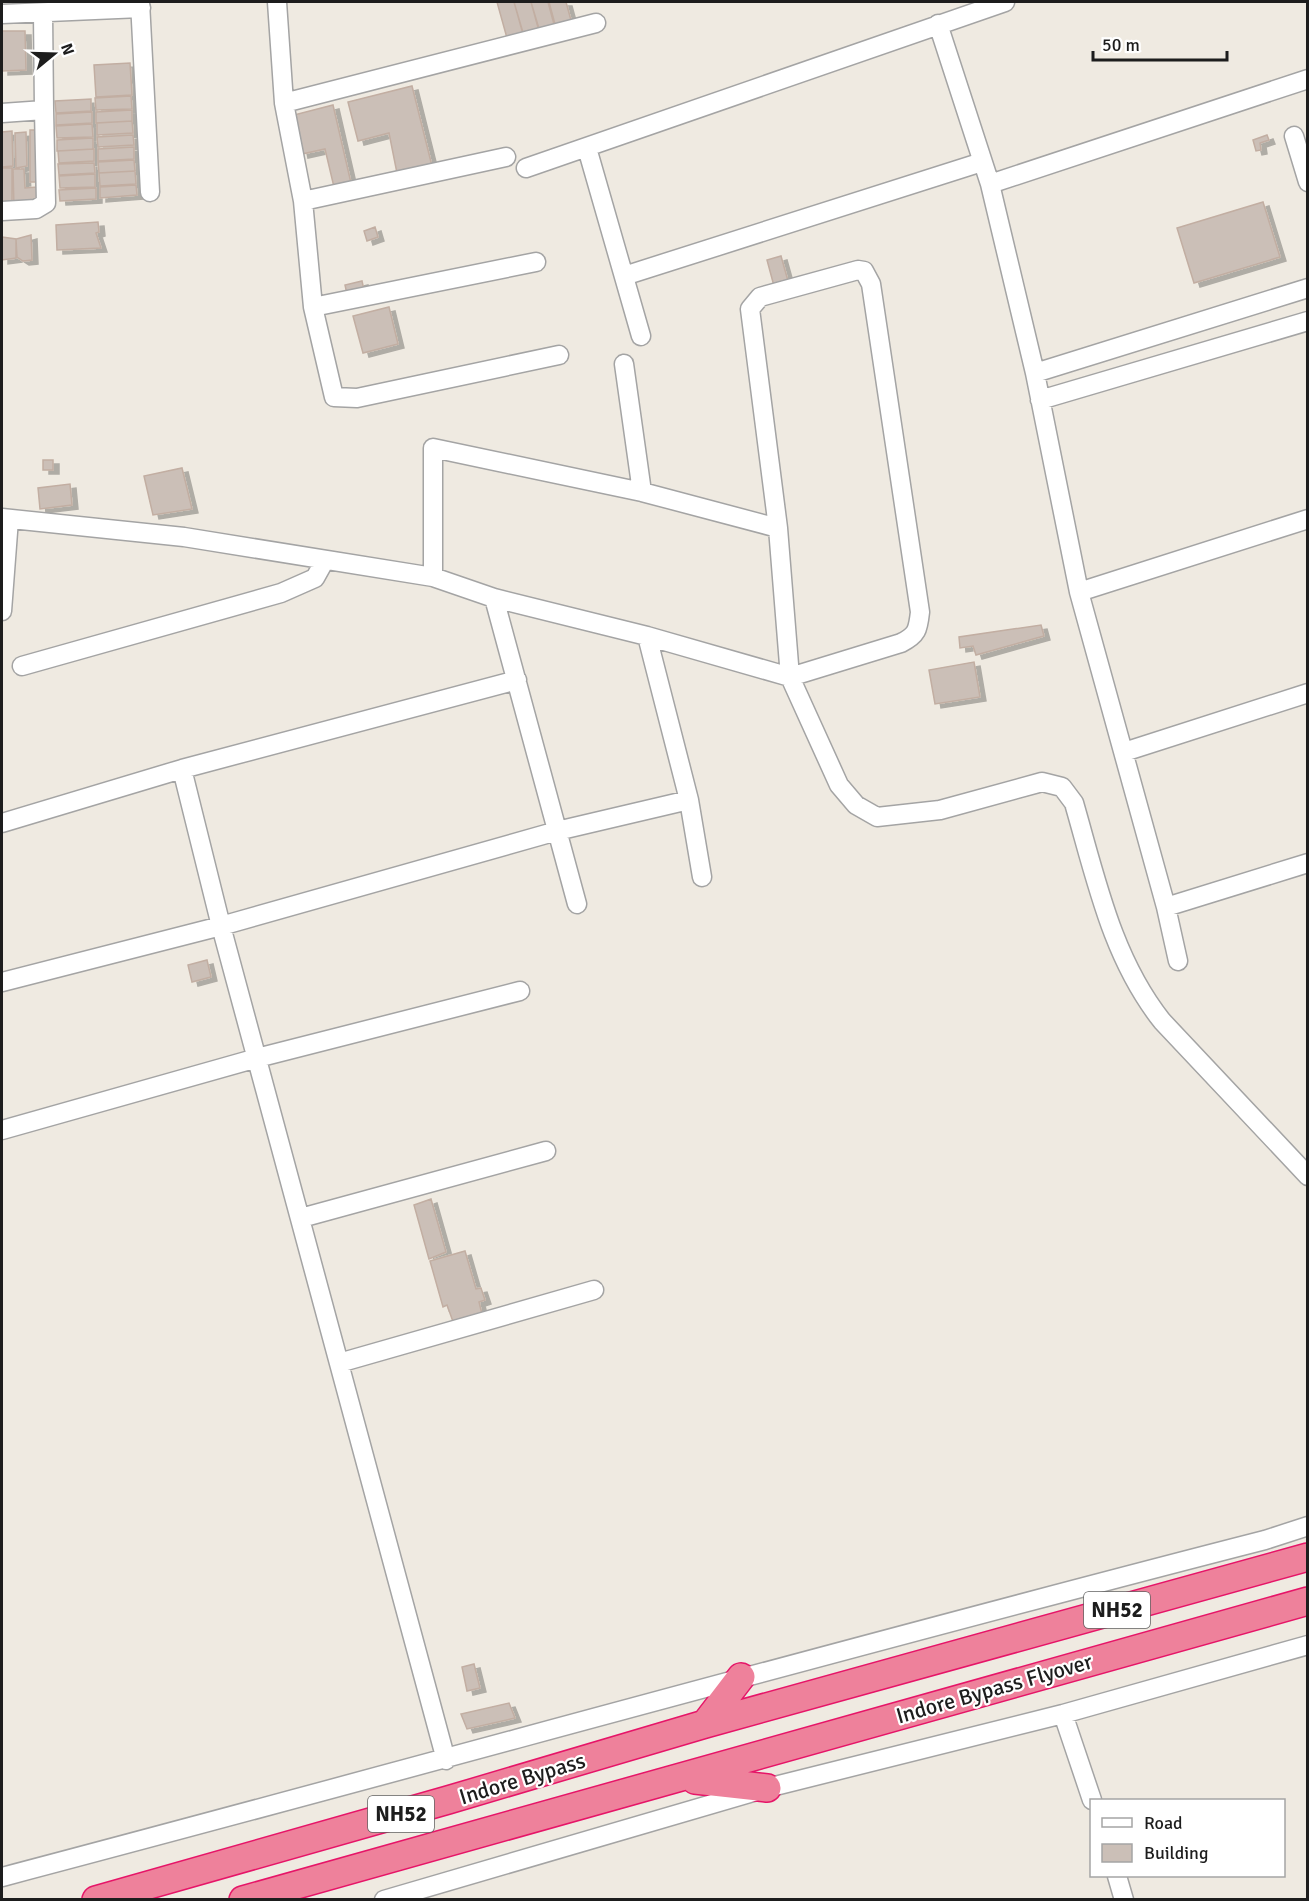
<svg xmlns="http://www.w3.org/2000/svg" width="1309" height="1901" viewBox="0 0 1309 1901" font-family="Signika,sans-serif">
<defs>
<filter id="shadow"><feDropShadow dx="6" dy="4" stdDeviation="0" flood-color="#0004"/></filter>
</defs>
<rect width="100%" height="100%" fill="#efeae1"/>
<path fill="#cbbfb7" stroke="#c2aea2" stroke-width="1.5" filter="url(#shadow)" d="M497,2H514L523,34L507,38Z
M514,2H531L539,31L524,36Z
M531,2H548L555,28L540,32Z
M549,2H566L572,24L556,28Z
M2,31H25L26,70L2,71Z
M130,63L132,95L96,97L94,65Z
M412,86L432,166L397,173L389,133L358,141L348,102Z
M131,96L132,109L96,110L95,98Z
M91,99V111L56,113L55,101Z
M333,105L351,183L334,187L325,149L302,154L294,115Z
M132,110V121L96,123V112Z
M92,112V123L56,125V114Z
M132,121L133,133L97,135V123Z
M92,124L93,137L57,138L56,126Z
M30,130H41V182H30Z
M12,131L13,166L2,167V132Z
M26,132L27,166L16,168L15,133Z
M133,135L134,145L98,147L97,137Z
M1267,135L1269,140L1260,143L1261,150L1256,151L1253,140Z
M93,138V149L57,151V140Z
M134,147V159L98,161V149Z
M94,149V161L59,163L58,151Z
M134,160L135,171L99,173L98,162Z
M94,163L95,173L59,175L58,164Z
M2,168H12V209H2Z
M13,169H24L25,188L37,187V203L14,208Z
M135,171L136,184L100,186L99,173Z
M95,174V187L60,188L59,176Z
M136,185L137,195L100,198V187Z
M96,188V199L60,201L59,190Z
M1263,202L1280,257L1194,283L1177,228Z
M98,222L99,232L96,233L101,248L57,250L56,225Z
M375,227L378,237L367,241L364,231Z
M31,235L32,260L23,261L17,257L16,239Z
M2,237L16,239V258L2,260Z
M781,256L788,281L774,286L767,260Z
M362,281L364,290L347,294L345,285Z
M389,307L398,344L363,353L353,316Z
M43,460H53V470H43Z
M182,468L192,509L153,515L144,476Z
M70,484L72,505L40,509L38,488Z
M1041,625L1044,636L1033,639L976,655L973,646L960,648L959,637Z
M974,662L980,697L935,704L929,670Z
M207,960L211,977L192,982L188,965Z
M431,1199L446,1252L429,1259L414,1205Z
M465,1251L476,1289L481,1288L485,1300L479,1302L483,1318L455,1327L447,1305L443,1307L430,1261Z
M474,1664L480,1688L467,1691L462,1667Z
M509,1703L515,1718L467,1729L461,1714Z"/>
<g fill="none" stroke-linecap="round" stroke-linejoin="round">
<defs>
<path id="minor" d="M140,2L150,192
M277,2L284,103L303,201L313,307L334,397L357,398L559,355
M2,14L141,8
M938,24L990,184L1035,373L1079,592L1166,907L1178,961
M284,103L596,23
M2,113L44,110L43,13
M1294,136L1308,182
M587,148L641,336
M526,168L1005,2
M990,184L1308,79
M303,201L506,157
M2,211L36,209L46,203L44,110
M858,270L864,271L871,284L920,612C918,630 917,635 901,643L790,677L778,528L750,309L760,297Z
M624,276L982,162
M313,307L536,262
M624,364L642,492
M1035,373L1308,288
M1040,400L1308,321
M2,518L184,537L433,577L494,598L647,636L790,677L839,785L856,805L877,817L940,810L1042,782L1062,787L1074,803C1096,879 1112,958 1162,1021L1308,1176
M433,577V448L642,492L778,528
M1079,592L1308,519
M494,598L577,904
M2,611L9,519
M647,636L689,800L702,877
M22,666L281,593L315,578L325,560
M1124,752L1308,693
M182,769L221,926L446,1760
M2,823L182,769L517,680
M1166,907L1308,863
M2,982L221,926L557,831L689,800
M2,1130L257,1058L520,991
M301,1218L546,1151
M339,1363L594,1290
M1063,1714L1092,1800
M1117,1876L1124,1900
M2,1877C423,1766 843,1648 1265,1540L1308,1526
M384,1900L767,1788L1063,1714L1308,1645"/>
<path id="highway" d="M705,1724L741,1677
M695,1780L767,1788
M96,1900L448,1800L705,1724L1308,1557
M243,1900L1308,1601"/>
</defs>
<use href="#minor" stroke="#a4a4a4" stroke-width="21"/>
<use href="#highway" stroke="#e61568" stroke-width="30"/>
<use href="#minor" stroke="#fff" stroke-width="18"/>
<use href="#highway" stroke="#ee819b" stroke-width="27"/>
</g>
<g text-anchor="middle" stroke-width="4.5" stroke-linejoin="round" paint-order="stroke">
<g fill="#fff" stroke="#616161" stroke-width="1.5">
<rect x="1084" y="1592" width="66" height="36" rx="4.5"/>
<rect x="368" y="1796" width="66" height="36" rx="4.5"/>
</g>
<g font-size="21" font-weight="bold" fill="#1d1d1d">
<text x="1117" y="1617">NH52</text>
<text x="401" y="1821">NH52</text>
</g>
<g font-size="22" fill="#1d1d1d" stroke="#fff">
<text transform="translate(994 1688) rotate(-16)" y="8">Indore Bypass Flyover</text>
<text transform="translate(522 1778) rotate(-17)" y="8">Indore Bypass</text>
</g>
</g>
<rect width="1309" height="1901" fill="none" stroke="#1d1d1d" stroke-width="6"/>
<rect x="1090" y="1799" width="195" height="78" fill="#ffffff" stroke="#a5a5a5" stroke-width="1.5"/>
<rect x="1102" y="1818" width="30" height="9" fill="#ffffff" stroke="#a5a5a5" stroke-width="1.5"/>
<text x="1144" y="1829" font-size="18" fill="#1d1d1d">Road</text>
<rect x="1102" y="1844" width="30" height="18" fill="#cbbfb7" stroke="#a5a5a5" stroke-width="1.5"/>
<text x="1144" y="1859" font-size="18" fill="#1d1d1d">Building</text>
<g transform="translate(54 54) rotate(71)" stroke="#ffffff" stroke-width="4.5" paint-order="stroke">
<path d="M0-4.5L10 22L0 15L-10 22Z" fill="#1d1d1d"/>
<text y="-9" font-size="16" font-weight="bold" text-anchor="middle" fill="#1d1d1d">N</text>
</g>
<path d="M1093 51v9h134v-9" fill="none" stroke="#1d1d1d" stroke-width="3"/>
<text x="1102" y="51" font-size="18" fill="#1d1d1d" stroke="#ffffff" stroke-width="4.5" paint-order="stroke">50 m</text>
</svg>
